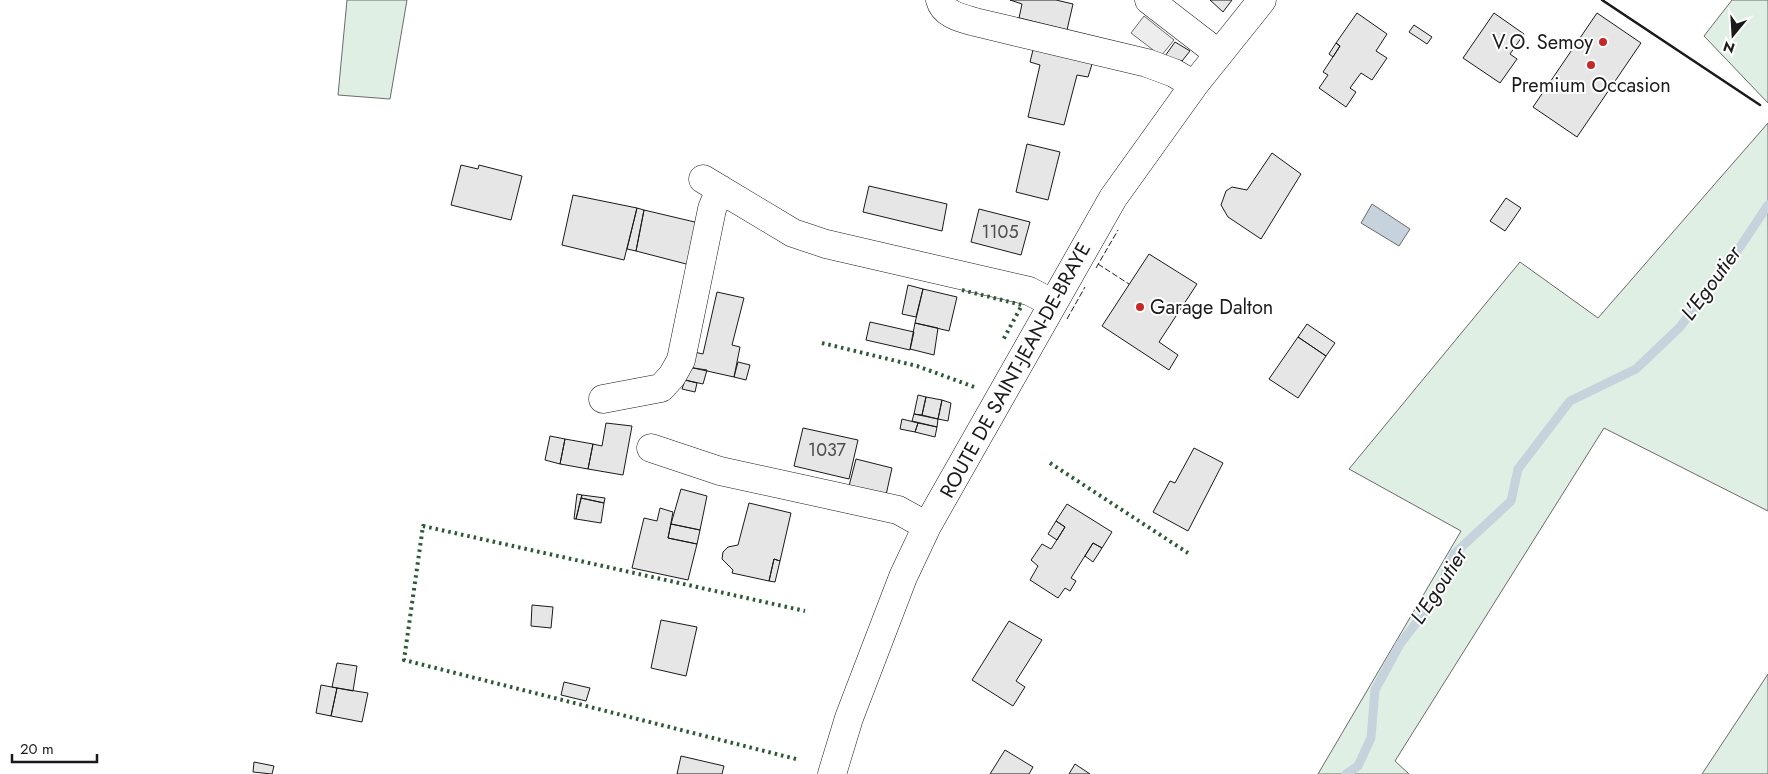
<svg xmlns="http://www.w3.org/2000/svg" width="1768" height="774" viewBox="0 0 1768 774" font-family="Jost,sans-serif">
<rect width="100%" height="100%" fill="#fff"/>
<path fill="#e0efe3" stroke="#6a6a6a" d="M347,0H407L390,99L338,95Z
M1732,0H1768V103L1704,36Z
M1768,123V511L1604,428L1395,761L1409,774H1318L1461,531L1349,469L1520,262L1598,318Z
M1768,674V774H1702Z"/>
<path fill="#ededed" stroke="#6a6a6a" d="M1144,16L1174,40L1161,56L1131,33Z"/>
<path fill="#c6d2dc" stroke="#6a6a6a" d="M1372,204L1410,229L1399,246L1361,223Z"/>
<g fill="none" stroke-linecap="round" stroke-linejoin="round">
<path stroke="#c6d2dc" stroke-width="9" d="M1346,774L1358,766L1371,738L1375,690L1400,644L1436,597L1454,554L1511,501L1518,469L1570,401L1636,369L1680,327L1740,247L1768,205"/>
</g>
<path fill="#e6e6e6" stroke="#1a1a1a" d="M1010,0H1056L1073,4L1067,30L1019,18L1022,4Z
M1210,0H1232L1223,12Z
M1357,13L1387,34L1376,51L1387,58L1372,80L1361,73L1350,88L1356,92L1346,107L1319,88L1328,75L1323,72L1340,46L1336,43Z
M1494,13L1524,34L1510,54L1517,59L1500,83L1463,58Z
M1597,13L1641,43L1577,137L1533,107Z
M1414,25L1432,37L1427,44L1409,32Z
M1175,42L1190,51L1182,61L1165,56Z
M1336,43L1340,46L1333,57L1329,54Z
M1034,46L1093,61L1088,77L1077,75L1064,125L1028,117L1040,65L1030,62Z
M1027,144L1060,152L1048,200L1016,192Z
M1272,153L1301,174L1261,239L1228,217L1221,205L1226,191L1232,187L1247,190Z
M461,165L478,169L479,165L522,176L511,220L451,205Z
M869,186L947,204L942,231L863,212Z
M573,195L637,208L624,260L562,245Z
M1506,198L1521,208L1505,231L1490,221Z
M637,208L644,210L636,251L627,249Z
M979,209L1030,222L1021,255L971,242Z
M644,210L699,223L690,265L636,251Z
M1149,254L1197,284L1159,342L1178,355L1169,370L1102,326Z
M908,285L923,289L916,317L902,314Z
M923,289L957,297L949,331L915,323Z
M717,292L744,298L732,345L740,347L734,377L689,367L694,352L703,354Z
M870,322L914,332L910,350L866,340Z
M915,323L938,328L934,355L910,349Z
M1307,324L1335,343L1326,356L1298,337Z
M1298,337L1326,356L1298,398L1269,379Z
M738,362L750,365L746,380L734,377Z
M687,367L707,370L703,384L685,380Z
M685,380L697,383L695,392L682,389Z
M918,395L926,397L922,415L914,414Z
M926,397L942,400L938,419L922,415Z
M942,400L951,403L948,421L938,419Z
M914,414L938,419L937,427L912,421Z
M902,419L918,423L915,432L900,429Z
M606,423L632,426L623,475L588,469L593,444L602,446Z
M918,423L937,427L935,437L915,432Z
M803,428L858,440L849,479L794,466Z
M550,436L565,439L560,464L545,460Z
M565,439L593,444L588,469L560,464Z
M1194,448L1223,463L1188,531L1153,512L1170,481L1175,483Z
M856,459L892,468L886,495L849,486Z
M681,489L707,496L700,530L671,524Z
M577,494L582,495L576,519H574Z
M582,495L605,498L604,503L581,498Z
M581,498L604,503L601,523L576,519Z
M749,503L791,513L780,561L774,559L769,581L732,573L733,570L722,559L723,552L728,547L738,545Z
M1067,504L1112,532L1102,548L1093,543L1071,578L1076,581L1070,591L1065,588L1058,598L1030,580L1038,566L1031,560L1042,544L1051,549L1065,527L1056,521Z
M660,508L673,512L668,538L697,544L688,580L632,568L644,518L657,521Z
M1056,521L1065,527L1057,540L1048,534Z
M671,524L700,530L697,544L668,538Z
M1093,543L1102,548L1093,562L1085,556Z
M774,559L780,561L775,582L769,581Z
M532,605L553,607L551,628L531,626Z
M661,620L697,627L686,676L651,668Z
M1009,621L1042,640L1016,681L1025,687L1013,706L972,680Z
M337,663L357,666L353,691L332,687Z
M564,682L590,688L586,701L561,695Z
M321,685L337,688L331,716L316,713Z
M337,688L368,693L362,722L331,716Z
M1005,750L1033,767L1029,774H990Z
M681,756L724,766L722,774H677Z
M254,762L274,766L272,774L253,772Z
M1075,764L1090,774H1069Z"/>
<g fill="none" stroke-linecap="round" stroke-linejoin="round">
<defs>
<path id="minor" d="M940,0C944,15 962,18 975,22L1147,63L1174,73L1194,85
M1149,0L1219,54
M703,179L793,233L826,244L1029,291L1052,303
M603,399L661,388L672,376L681,360L712,209L720,189
M651,448L720,471L898,510L927,526
M832,774L849,718L903,577L927,526L1113,198L1194,85L1262,0"/>
</defs>
<use href="#minor" stroke="#1a1a1a" stroke-width="29"/>
<use href="#minor" stroke="#fff" stroke-width="28"/>
<path stroke="#2b5a34" stroke-width="4" stroke-dasharray="2.5 4" stroke-linecap="butt" d="M962,290L1022,305L1003,340
M822,343L917,366L977,388
M1050,463L1188,553
M796,759L404,660L423,526L805,611"/>
<path stroke="#1a1a1a" stroke-width="1" stroke-dasharray="6 2.5" stroke-linecap="butt" d="M1098,264L1129,284
M1096,268L1118,230
M1067,319L1085,287"/>
<path stroke="#1a1a1a" stroke-width="2.5" d="M1602,0L1760,105"/>
</g>
<g fill="#c62828" stroke="#fff" stroke-width="2">
<circle cx="1603" cy="42" r="5"/>
<circle cx="1591" cy="65" r="5"/>
<circle cx="1140" cy="307" r="5"/>
</g>
<g text-anchor="middle" stroke-width="4" stroke-linejoin="round" paint-order="stroke">
<g font-size="18" fill="#4d4d4d">
<text x="1000" y="238">1105</text>
<text x="827" y="456">1037</text>
</g>
<g font-size="20" fill="#1a1a1a" stroke="#fff" text-anchor="end">
<text x="1593" y="49">V.O. Semoy</text>
<text x="1591" y="92" text-anchor="middle">Premium Occasion</text>
<text x="1150" y="314" text-anchor="start">Garage Dalton</text>
</g>
<g font-size="20" fill="#1a1a1a" stroke="#fff">
<text transform="translate(1015 370) rotate(-61)" y="7">ROUTE DE SAINT-JEAN-DE-BRAYE</text>
</g>
<g font-size="21" font-style="italic" fill="#1a1a1a" stroke="#fff">
<text transform="translate(1711 283) rotate(-54)" y="7">L'Egoutier</text>
<text transform="translate(1439 586) rotate(-57)" y="7">L'Egoutier</text>
</g>
</g>
<g transform="translate(1733 35) rotate(198)" stroke="#ffffff" stroke-width="4" paint-order="stroke">
<path d="M0-4L9 19L0 12L-9 19Z" fill="#1a1a1a"/>
<text y="-8" font-size="14" font-weight="bold" text-anchor="middle" fill="#1a1a1a">N</text>
</g>
<path d="M12 754v8h85v-8" fill="none" stroke="#1a1a1a" stroke-width="2.5"/>
<text x="20" y="754" font-size="15" fill="#1a1a1a" stroke="#ffffff" stroke-width="4" paint-order="stroke">20 m</text>
</svg>
